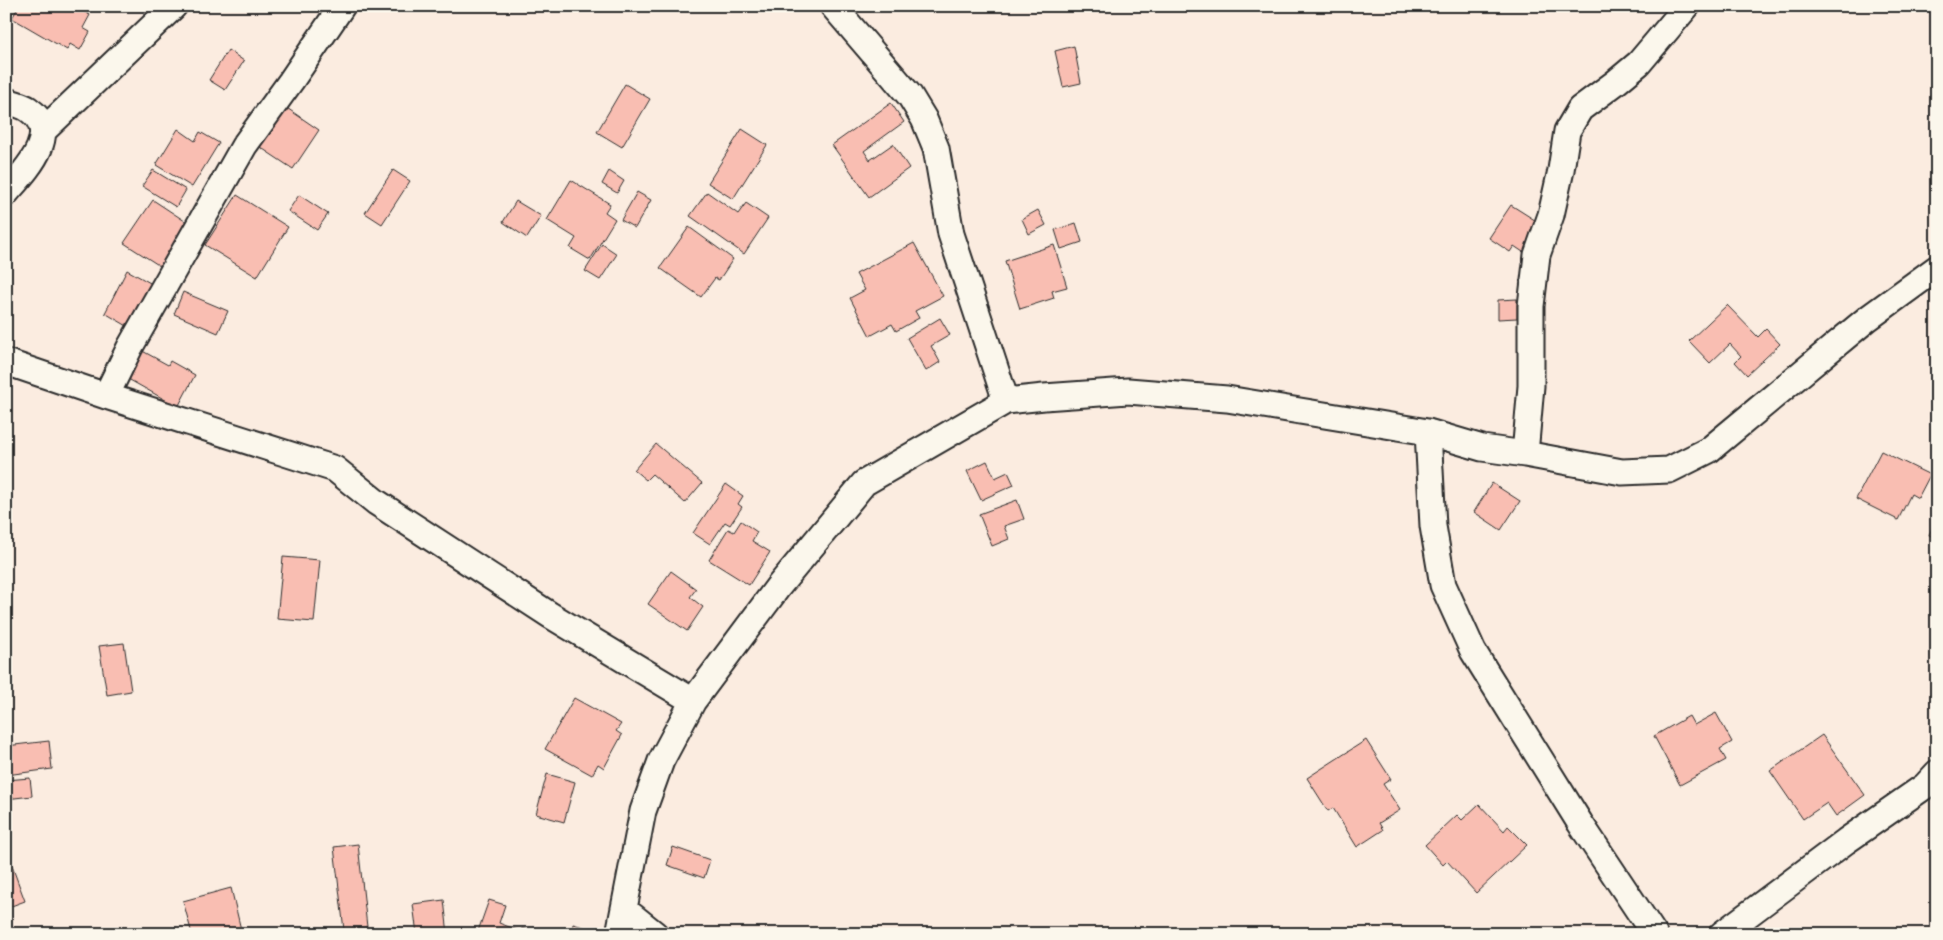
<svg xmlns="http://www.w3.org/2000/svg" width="1943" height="940" viewBox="0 0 1943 940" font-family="'Indie Flower',sans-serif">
<rect width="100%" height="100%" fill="#fbece0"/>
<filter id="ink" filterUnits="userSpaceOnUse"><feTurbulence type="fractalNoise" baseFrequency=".02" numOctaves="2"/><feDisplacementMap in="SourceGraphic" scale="10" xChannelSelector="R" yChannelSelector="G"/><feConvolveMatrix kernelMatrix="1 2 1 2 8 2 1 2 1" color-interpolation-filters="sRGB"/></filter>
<g filter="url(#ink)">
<path fill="#f9beb2" stroke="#2b2b2b" d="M19,6H74L90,15L83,28L90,32L80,50L70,44L67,50L12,18Z
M1074,46L1081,83L1063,87L1055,51Z
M228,50L244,61L225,90L209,80Z
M625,84L650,99L622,147L597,132Z
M891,103L904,122L864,151L870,160L893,144L909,168L869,197L832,145Z
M281,104L319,130L293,169L254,143Z
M178,129L195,141L200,132L219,143L192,187L156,165Z
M742,129L767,145L733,199L708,183Z
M153,170L186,190L176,207L142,186Z
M393,170L410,181L382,224L365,213Z
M609,171L624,181L617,193L602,184Z
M571,180L610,204L605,212L615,219L590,260L570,248L576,238L547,220Z
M637,192L651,200L635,228L621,220Z
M707,192L738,214L746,203L768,218L744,254L690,216Z
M237,195L288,227L257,277L205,245Z
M299,195L328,214L317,230L288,211Z
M153,200L191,225L163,268L124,243Z
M516,201L541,216L527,238L503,222Z
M1511,205L1541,224L1523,252L1514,246L1510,252L1489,238Z
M1038,210L1046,225L1029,234L1022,219Z
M1076,223L1082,242L1061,249L1055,230Z
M689,227L733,259L719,280L715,278L701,297L660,268Z
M914,243L943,296L915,311L919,318L896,331L892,324L870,336L850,298L865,290L856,274Z
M602,244L617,254L600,280L585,271Z
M1054,245L1067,287L1052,291L1054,298L1020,309L1005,261Z
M127,270L152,284L129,327L105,313Z
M183,292L228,311L218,333L174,314Z
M1517,299V318L1498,319V300Z
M1727,305L1758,337L1766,329L1780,344L1747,375L1735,362L1741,356L1730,344L1710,363L1689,341Z
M940,318L950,335L931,346L940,362L926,371L907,338Z
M137,348L168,365L170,361L195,375L178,407L121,375Z
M656,444L702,483L685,503L652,474L646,480L634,470Z
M1881,451L1930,475L1918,498L1911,494L1898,520L1856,499Z
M987,461L995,478L1008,472L1014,485L981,500L967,471Z
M1492,483L1520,501L1501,530L1474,512Z
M726,484L743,496L738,504L742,507L730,525L725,522L710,544L693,533Z
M1017,500L1024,519L1004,526L1009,539L992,546L979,514Z
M1937,517V539L1929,535Z
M741,521L757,532L752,541L770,552L749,585L709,560L728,529L734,532Z
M283,557L320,560L314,622L277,619Z
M671,571L696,589L690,597L703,607L687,631L648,604Z
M124,643L131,691L107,695L99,646Z
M574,698L621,724L616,731L622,735L604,768L598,764L592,775L545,749Z
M1716,713L1732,742L1720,749L1726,760L1680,785L1654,736L1689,716L1694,725Z
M1822,735L1865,795L1836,816L1827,803L1803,819L1770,771Z
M1366,740L1391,779L1383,784L1400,810L1379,823L1383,830L1357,847L1333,808L1328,811L1307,778Z
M49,741L52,769L6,775V746Z
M547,774L575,782L564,822L536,814Z
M30,778L32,796L6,799V780Z
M1479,804L1504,831L1508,826L1527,845L1476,893L1447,861L1443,865L1425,845L1457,815L1462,820Z
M358,844L367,927L344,930L334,847Z
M673,847L710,860L704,878L667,865Z
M6,850L25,901L6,908Z
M231,888L242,934H192L183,901Z
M444,900L448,934H417L413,904Z
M489,900L505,905L499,923L517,930L516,934H477Z
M573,924L604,933V934H571Z
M522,928L545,934H521Z"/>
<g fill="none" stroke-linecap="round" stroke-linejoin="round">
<defs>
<path id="street" d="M833,6L910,96L924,119L936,148L951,234L1006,401
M6,101C13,103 22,105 28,109C64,133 24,172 6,193
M43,131L174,6
M6,362L106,396L335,469L376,502L550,615L693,701
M106,396L130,347L244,146L291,81L342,6
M1428,432L1433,526L1443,585L1473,651L1580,823L1654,934
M1525,454L1531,386V306L1537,255L1551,215L1561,170L1567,131L1580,109L1615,83L1639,63L1687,6
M625,910L655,934
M619,934L643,811L661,761L693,701L778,587L864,483L1006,401L1044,397L1128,391L1227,399L1428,432L1482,448L1525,454L1622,472L1669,470L1709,450L1867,319L1937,268
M1722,934L1846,841L1925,786L1937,773"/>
</defs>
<use href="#street" stroke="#2b2b2b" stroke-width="29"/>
<use href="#street" stroke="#fbf7ec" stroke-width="25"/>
</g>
</g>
<rect width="1943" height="940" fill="none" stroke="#fbf7ec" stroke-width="25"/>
<rect x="12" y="12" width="1918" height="915" fill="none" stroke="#2b2b2b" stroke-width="2" filter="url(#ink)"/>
</svg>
